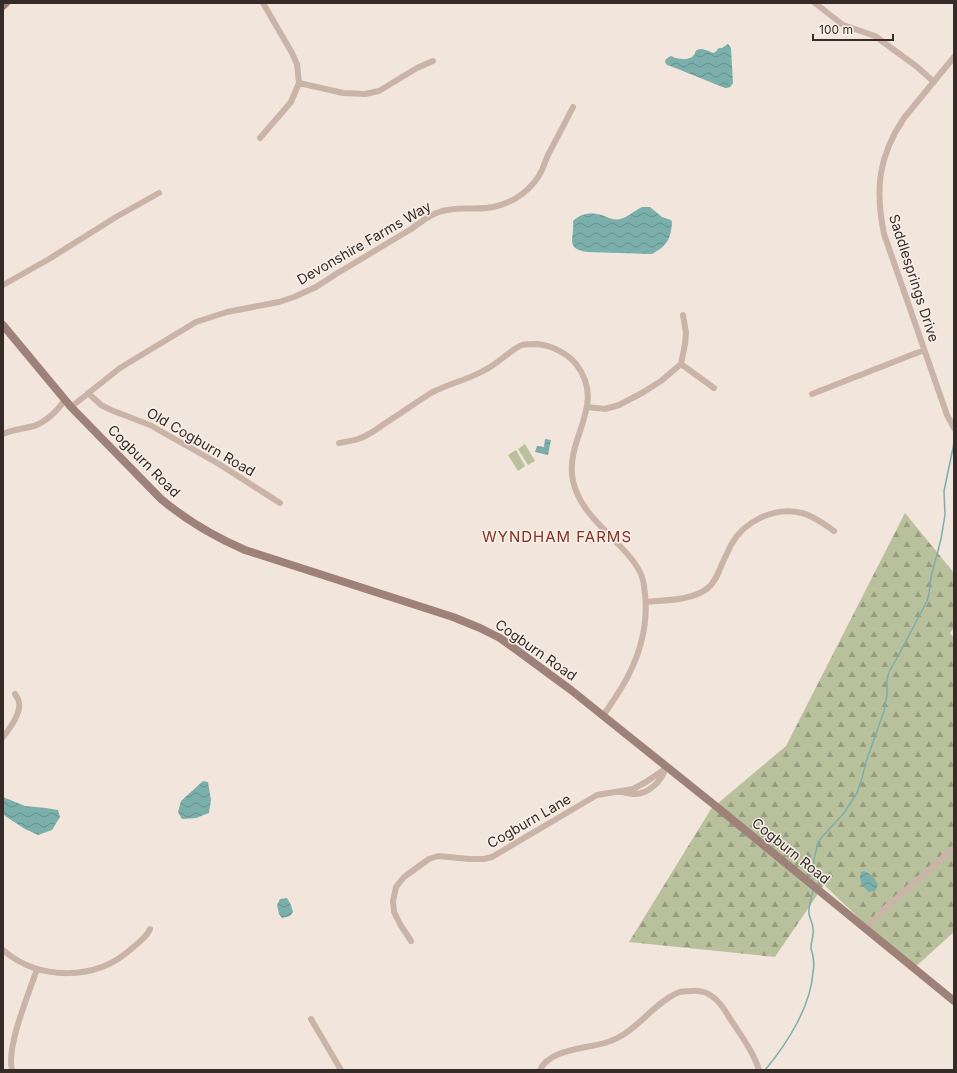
<svg xmlns="http://www.w3.org/2000/svg" width="957" height="1073" viewBox="0 0 957 1073" font-family="Inter,sans-serif">
<defs>
<pattern id="forest-firs" width="22" height="20" patternUnits="userSpaceOnUse"><rect width="22" height="20" fill="#b9c19c"/><path d="M5 1l3.5 6h-7zM16 11l3.5 6h-7z" fill="#979d7f"/></pattern>
<pattern id="water-waves" width="16" height="10" patternUnits="userSpaceOnUse"><rect width="16" height="10" fill="#7bafab"/><path d="M0 5q4-4 8 0t8 0" fill="none" stroke="#668f8b"/></pattern>
</defs>
<rect width="100%" height="100%" fill="#f2e5dc"/>
<path fill="url(#forest-firs)" d="M905,513L954,573V628L950,633L954,638V932L913,969L824,885L775,957L629,942L711,809L786,746Z"/>
<path fill="#b9c19c" d="M525,444L535,461L528,465L518,449Z
M516,450L525,466L518,471L508,455Z"/>
<path fill="url(#water-waves)" d="M728,44L731,48L733,83C731,87 729,88 725,88L673,67L667,65L665,62L666,59L671,56C677,59 688,61 693,56C697,52 693,53 697,50C702,47 708,51 713,53C717,52 716,50 719,48H722Z
M642,207H650L662,217L671,220L672,222C671,239 667,246 652,254L587,252C564,249 575,237 573,221C581,213 591,212 602,215C608,217 613,221 620,219C626,218 636,210 642,207Z
M545,439L551,440L548,455L535,452L537,446L544,447Z
M203,781L208,782L211,800L209,813L196,818L182,819L178,812L181,801Z
M3,797L25,806L46,808L58,810L60,817L52,830L38,835L25,829L5,816L3,813Z
M864,871C871,874 875,878 878,885L875,891L869,892C862,886 858,881 861,872Z
M287,898L291,905L293,912L290,916L282,918L279,914L277,905L280,899Z"/>
<g fill="none" stroke-linecap="round" stroke-linejoin="round">
<path stroke="#7bafab" stroke-width="1.5" d="M813,880L814,859L818,843L822,837L844,813L857,793L862,778L866,762L884,711L887,695V679L889,672L897,658L927,601L929,593L931,577L941,539L945,515L944,491L954,443
M765,1070C787,1044 811,1006 813,972C814,967 814,962 813,957C813,954 811,950 811,948C811,941 814,936 813,929C813,924 810,919 809,914C808,906 812,898 813,890"/>
<path stroke="#cab4a8" stroke-width="6" d="M815,3L843,25L875,36L916,66L934,82
M954,57L904,118C878,157 875,189 884,234L947,415L954,428
M299,83L343,93L365,94L379,91L417,68L433,61
M260,138L291,102L299,83L297,64L292,53L263,3
M3,285L49,259L116,217L159,193
M681,364L714,388
M88,393L101,405L111,410L150,425L219,464L280,503
M812,394L924,350
M71,407L120,368L196,322L227,312L279,302L294,297L316,287L336,274C360,260 384,245 408,231C419,224 427,216 439,212C459,205 474,211 493,207C514,203 533,189 542,170C545,164 546,158 549,153C557,138 565,123 573,107
M588,407L605,409L619,405L642,393L661,381L681,364L685,344L686,333L683,315
M3,434C13,429 23,429 34,426C48,421 57,411 65,400
M339,443C345,442 352,441 358,439C368,436 376,430 384,424C400,414 415,403 431,393C448,384 467,380 483,371C491,367 498,362 505,356C510,353 516,347 522,345C527,344 533,344 538,344C552,346 567,353 576,364C608,405 564,438 573,481C579,508 601,526 619,545C628,554 638,565 642,577C644,582 644,588 645,594C648,622 642,648 629,674C622,689 612,702 603,716
M646,602C666,600 691,601 708,588C716,581 718,573 722,564C725,558 728,551 731,545C744,521 775,506 802,513C814,516 824,524 834,531
M3,737C9,730 21,713 19,703C19,700 17,697 15,694
M623,792C627,793 631,794 635,794C648,794 662,781 665,769
M866,929L883,910L954,848
M411,941L400,924L394,912L393,901L396,887L404,877L429,859L438,856L469,859H484L492,857L597,795L633,789L646,782L665,769
M3,950C39,981 96,981 131,949C138,943 146,938 150,929
M311,1019L341,1070
M12,1070C6,1047 29,993 37,969
M540,1070C550,1048 588,1049 608,1042C636,1033 651,1005 677,993C681,991 687,991 692,991C710,989 721,1003 729,1017C740,1034 753,1051 759,1070"/>
<path stroke="#9e8279" stroke-width="8" d="M3,6L6,3
M3,325L71,407L161,499C186,520 215,537 245,550L453,617L480,628L500,638L518,651L571,690L717,807L954,1001"/>
</g>
<g text-anchor="middle" stroke-width="3" stroke-linejoin="round" paint-order="stroke">
<g font-size="14" fill="#372b28" stroke="#f9f0e8">
<text transform="translate(364 243) rotate(-30)" y="5">Devonshire Farms Way</text>
<text transform="translate(914 278) rotate(72)" y="5">Saddlesprings Drive</text>
<text transform="translate(201 442) rotate(30)" y="5">Old Cogburn Road</text>
<text transform="translate(144 461) rotate(45)" y="5">Cogburn Road</text>
<text transform="translate(536 650) rotate(35)" y="5">Cogburn Road</text>
<text transform="translate(529 821) rotate(-30)" y="5">Cogburn Lane</text>
<text transform="translate(791 851) rotate(39)" y="5">Cogburn Road</text>
</g>
<g font-size="15" letter-spacing="1" fill="#852e22" stroke="#f9f0e8">
<text x="557" y="542">WYNDHAM FARMS</text>
</g>
</g>
<rect width="957" height="1073" fill="none" stroke="#372b28" stroke-width="8"/>
<path d="M813 34v6h80v-6" fill="none" stroke="#372b28" stroke-width="2"/>
<text x="819" y="34" font-size="12" fill="#372b28" stroke="#f9f0e8" stroke-width="3" paint-order="stroke">100 m</text>
</svg>
